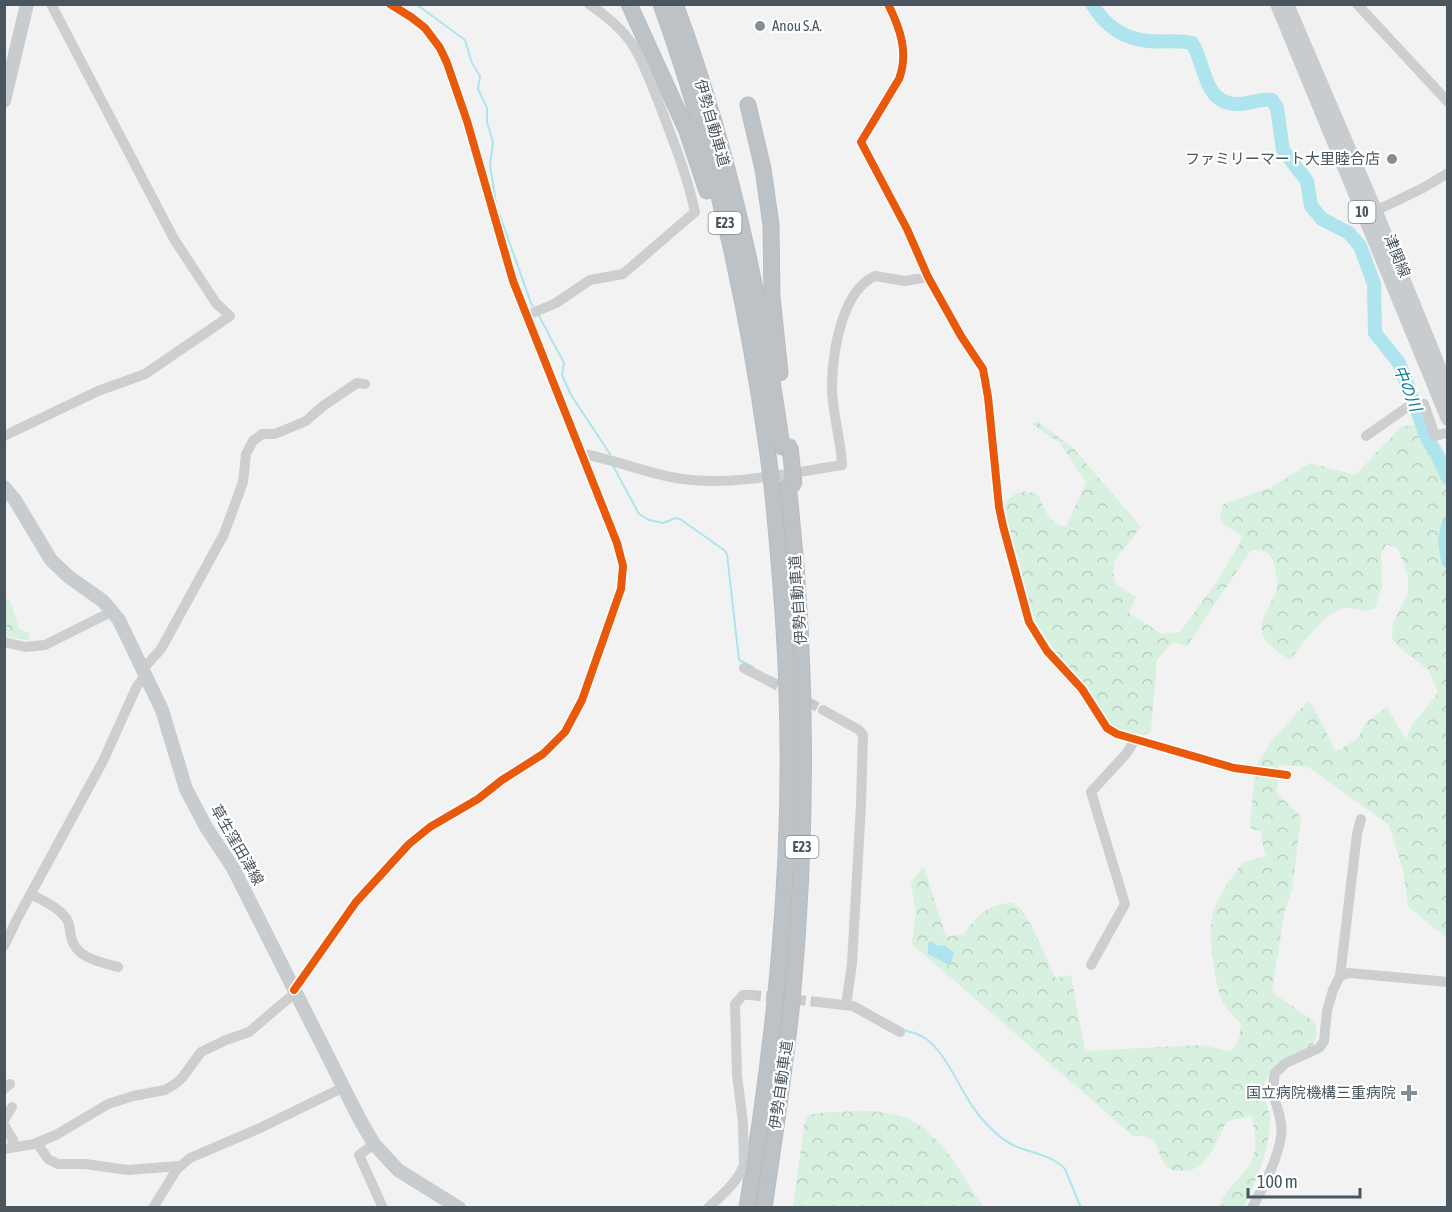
<svg xmlns="http://www.w3.org/2000/svg" width="1452" height="1212" viewBox="0 0 1452 1212" font-family="'Asap Condensed','Noto Sans JP',sans-serif">
<defs>
<pattern id="forest-crowns" width="20" height="18" patternUnits="userSpaceOnUse" patternTransform="scale(1.5)"><rect width="20" height="18" fill="#d7f0df"/><path d="M2 6a3 3 0 1 1 6 0M12 15a3 3 0 1 1 6 0" fill="none" stroke="#bad0c2"/></pattern>
</defs>
<rect width="100%" height="100%" fill="#f2f2f2"/>
<path fill="url(#forest-crowns)" d="M1037,421L1073,448L1141,527L1114,562L1113,573L1116,584L1136,597L1129,613L1162,634L1180,632L1214,586L1240,543L1242,537L1224,524L1220,519L1223,504L1272,487L1310,463L1355,475L1402,426L1424,424L1448,463L1447,938L1408,907L1404,874L1389,825L1308,767L1279,765L1277,793L1301,817L1292,890L1284,914L1272,992L1315,1022C1317,1032 1318,1040 1311,1047C1293,1057 1273,1064 1265,1083C1260,1095 1270,1108 1270,1119C1270,1150 1256,1180 1244,1207H1219C1225,1186 1252,1172 1255,1150C1257,1140 1253,1126 1252,1116L1229,1121L1225,1125C1216,1142 1206,1172 1183,1171C1179,1171 1174,1172 1170,1169C1162,1164 1158,1148 1154,1140L1143,1136H1133L912,944L916,913L911,882L924,867L946,937L964,934C973,921 982,909 998,905C1004,904 1010,901 1016,905C1030,914 1046,960 1056,978L1071,975L1085,1051L1199,1045L1231,1051C1239,1044 1240,1035 1241,1024C1234,1016 1225,1009 1221,999C1214,976 1206,930 1215,907C1220,892 1233,877 1242,863L1266,856L1261,837L1262,832L1250,828L1255,767L1271,742L1308,701L1313,706L1336,752L1358,738L1366,722L1387,707L1406,740L1412,725L1438,693L1429,670L1400,648L1392,639L1393,622L1408,594V576L1398,549L1387,544L1381,553L1382,586L1375,608C1364,614 1357,607 1346,608C1325,609 1303,645 1290,660C1280,653 1268,647 1263,635C1256,619 1275,602 1277,587C1278,582 1276,574 1275,569C1272,552 1267,550 1251,550L1187,646L1173,642L1157,660L1151,731L1146,734L1135,736L1117,730L1100,714L1083,685L1036,626L1004,507C1011,493 1022,488 1038,495C1046,511 1047,522 1066,527L1086,482L1060,443L1031,424Z
M5,599L10,600L19,629L30,633L29,640L5,636Z
M873,1111C884,1113 898,1114 909,1119C941,1134 965,1179 983,1207H793L804,1126L808,1115L827,1112Z"/>
<path fill="#ade4ee" d="M931,941L938,946L944,945L954,952L952,961L949,965L928,954V942Z"/>
<g fill="none" stroke-linecap="round" stroke-linejoin="round">
<path stroke="#ade4ee" stroke-width="2" d="M416,4L465,40L472,63L480,76L478,89L487,108V122L493,142L490,165L496,204
M500,216L531,303L535,309
M538,314L564,363L562,375L571,395L610,454
M612,464L639,514L649,520L663,523L676,518L680,519L724,550L727,554L739,660L753,667
M771,677L782,683
M903,1030C911,1032 918,1033 925,1038C951,1057 961,1097 983,1120C991,1129 1001,1139 1011,1144C1028,1153 1052,1154 1065,1169L1081,1208"/>
<path stroke="#ade4ee" stroke-width="14" d="M1092,4C1105,26 1123,39 1149,41C1164,43 1177,39 1192,43C1206,65 1203,102 1235,104C1248,105 1259,98 1272,100L1277,108L1283,150L1307,181L1311,206L1322,219L1349,233L1360,246L1374,284L1375,333L1399,363L1428,440L1437,454L1448,478
M1448,526L1445,541L1448,561"/>
<path stroke="#c8cbcd" stroke-width="10" stroke-dasharray="10 5" stroke-linecap="butt" d="M769,681L823,710
M751,995L818,1002"/>
<defs>
<path id="highway" d="M629,4L687,131L707,191
M661,4C713,147 746,298 767,447
M675,4C728,146 761,297 782,447
M748,105L763,169L771,225L772,297L780,373
M747,1208C775,1038 793,866 787,693C785,624 779,555 772,485
M764,1208C774,1139 785,1070 792,1001C808,829 808,656 788,485"/>
</defs>
<use href="#highway" stroke="#b7bdc1" stroke-width="17"/>
<path stroke="#ccced0" stroke-width="10" d="M888,4C900,28 909,53 899,79L861,142L907,229L928,277L961,336L983,369L988,397L999,507L1003,526L1029,622L1047,651L1082,689L1107,728L1117,734L1234,768L1287,775
M1357,4L1448,102
M1369,214L1423,188L1448,173
M526,316L556,303L590,280L623,274L695,212C687,174 672,138 659,103C650,82 643,59 630,41C619,26 604,14 589,4
M4,436L98,391L145,374L230,316L216,303L174,239L51,4
M1366,436L1406,408L1424,404L1435,436L1446,433
M583,454C617,460 648,474 682,479C735,486 789,473 842,465C841,438 831,410 832,383C833,350 842,291 875,276L905,281L928,277
M4,642L25,647L45,645L113,611
M744,668L769,681
M142,670L161,649L224,534L243,482L246,454L253,441L262,434H275L306,421L323,406L357,383L365,384
M823,710L859,730L863,735L861,804L852,964L846,1005
M31,894C43,901 57,906 66,918C71,924 69,932 72,940C78,959 101,962 118,967
M4,946L17,919L103,761L137,686L145,676
M1091,965L1125,904L1091,792L1126,754L1135,740
M1340,976L1349,973L1448,982
M294,990L356,902L409,844L430,827L478,799L502,780L543,754L565,732L582,700L621,589L623,566L617,543L513,281L467,121L447,63L440,48L425,28L411,17L390,4
M818,1002L853,1006L900,1032
M4,1089L10,1084
M4,1120L12,1107
M4,1125L13,1140L12,1147
M37,1143L48,1159L58,1164H85L128,1170L179,1166
M374,1144L359,1155L383,1208
M4,1149L34,1144L56,1135L108,1104L133,1096L165,1090L175,1084L182,1078L201,1052L226,1040L249,1032L296,992
M153,1208L177,1169L190,1158L260,1128L344,1087
M708,1208C720,1197 740,1180 744,1164L743,1123L737,1075L735,1004L743,995H751
M1252,1208C1263,1188 1285,1146 1281,1124C1278,1102 1270,1099 1275,1073L1286,1063L1319,1048L1324,1041L1327,1011L1333,990L1340,976L1357,834L1361,819"/>
<path stroke="#c8cccf" stroke-width="14" d="M1277,4L1448,419
M1287,4L1376,212L1448,389
M4,101L27,4
M4,487L15,500L51,560L69,577L103,601L119,620L162,710L186,789L206,827L233,868L360,1120L374,1144L398,1170L459,1208"/>
<use href="#highway" stroke="#bdc2c7" stroke-width="15"/>
<defs>
<path id="highway-bridge" d="M790,446L794,485
M767,447L772,485"/>
</defs>
<use href="#highway-bridge" stroke="#b7bdc1" stroke-width="17" stroke-linecap="butt"/>
<use href="#highway-bridge" stroke="#bdc2c7" stroke-width="15"/>
<defs>
<path id="cycleway" d="M888,4C900,28 909,53 899,79L861,142L907,229L928,277L961,336L983,369L988,397L999,507L1003,526L1029,622L1047,651L1082,689L1107,728L1117,734L1234,768L1287,775
M294,990L356,902L409,844L430,827L478,799L502,780L543,754L565,732L582,700L621,589L623,566L617,543L513,281L467,121L447,63L440,48L425,28L411,17L390,4"/>
</defs>
<use href="#cycleway" stroke="#fff" stroke-width="11"/>
<use href="#cycleway" stroke="#e8590c" stroke-width="8"/>
</g>
<g fill="#848d92" stroke="#fff" stroke-width="2">
<circle cx="760" cy="26" r="6"/>
<circle cx="1392" cy="159" r="6"/>
<path d="M1406 1084h6v6h6v6h-6v6h-6v-6h-6v-6h6z"/>
</g>
<g text-anchor="middle" stroke-width="4.5" stroke-linejoin="round" paint-order="stroke">
<g fill="#fff" stroke="#80898f" stroke-width="1.5">
<rect x="1348.5" y="201" width="27" height="22" rx="4.5"/>
<rect x="708.5" y="212" width="33" height="22" rx="4.5"/>
<rect x="785.5" y="836" width="33" height="22" rx="4.5"/>
</g>
<g font-size="14" font-weight="bold" fill="#49565f">
<text x="1362" y="217">10</text>
<text x="725" y="228">E23</text>
<text x="802" y="852">E23</text>
</g>
<g font-size="15" fill="#49565f" stroke="#fff" text-anchor="end">
<text x="772" y="31" text-anchor="start">Anou S.A.</text>
<text x="1380" y="164">ファミリーマート大里睦合店</text>
<text x="1396" y="1098">国立病院機構三重病院</text>
</g>
<g font-size="15" fill="#49565f" stroke="#fff">
<text transform="translate(712 123) rotate(74)" y="5">伊勢自動車道</text>
<text transform="translate(1397 256) rotate(68)" y="5">津関線</text>
<text transform="translate(798 600) rotate(-94)" y="5">伊勢自動車道</text>
<text transform="translate(237 845) rotate(60)" y="5">草生窪田津線</text>
<text transform="translate(781 1085) rotate(-82)" y="5">伊勢自動車道</text>
</g>
<g font-size="16" font-style="italic" fill="#0e8196" stroke="#fff">
<text transform="translate(1408 388) rotate(68)" y="6">中の川</text>
</g>
</g>
<rect width="1452" height="1212" fill="none" stroke="#49565f" stroke-width="12"/>
<path d="M1248 1188v9h112v-9" fill="none" stroke="#49565f" stroke-width="3"/>
<text x="1257" y="1188" font-size="18" fill="#49565f" stroke="#ffffff" stroke-width="4.5" paint-order="stroke">100 m</text>
</svg>
